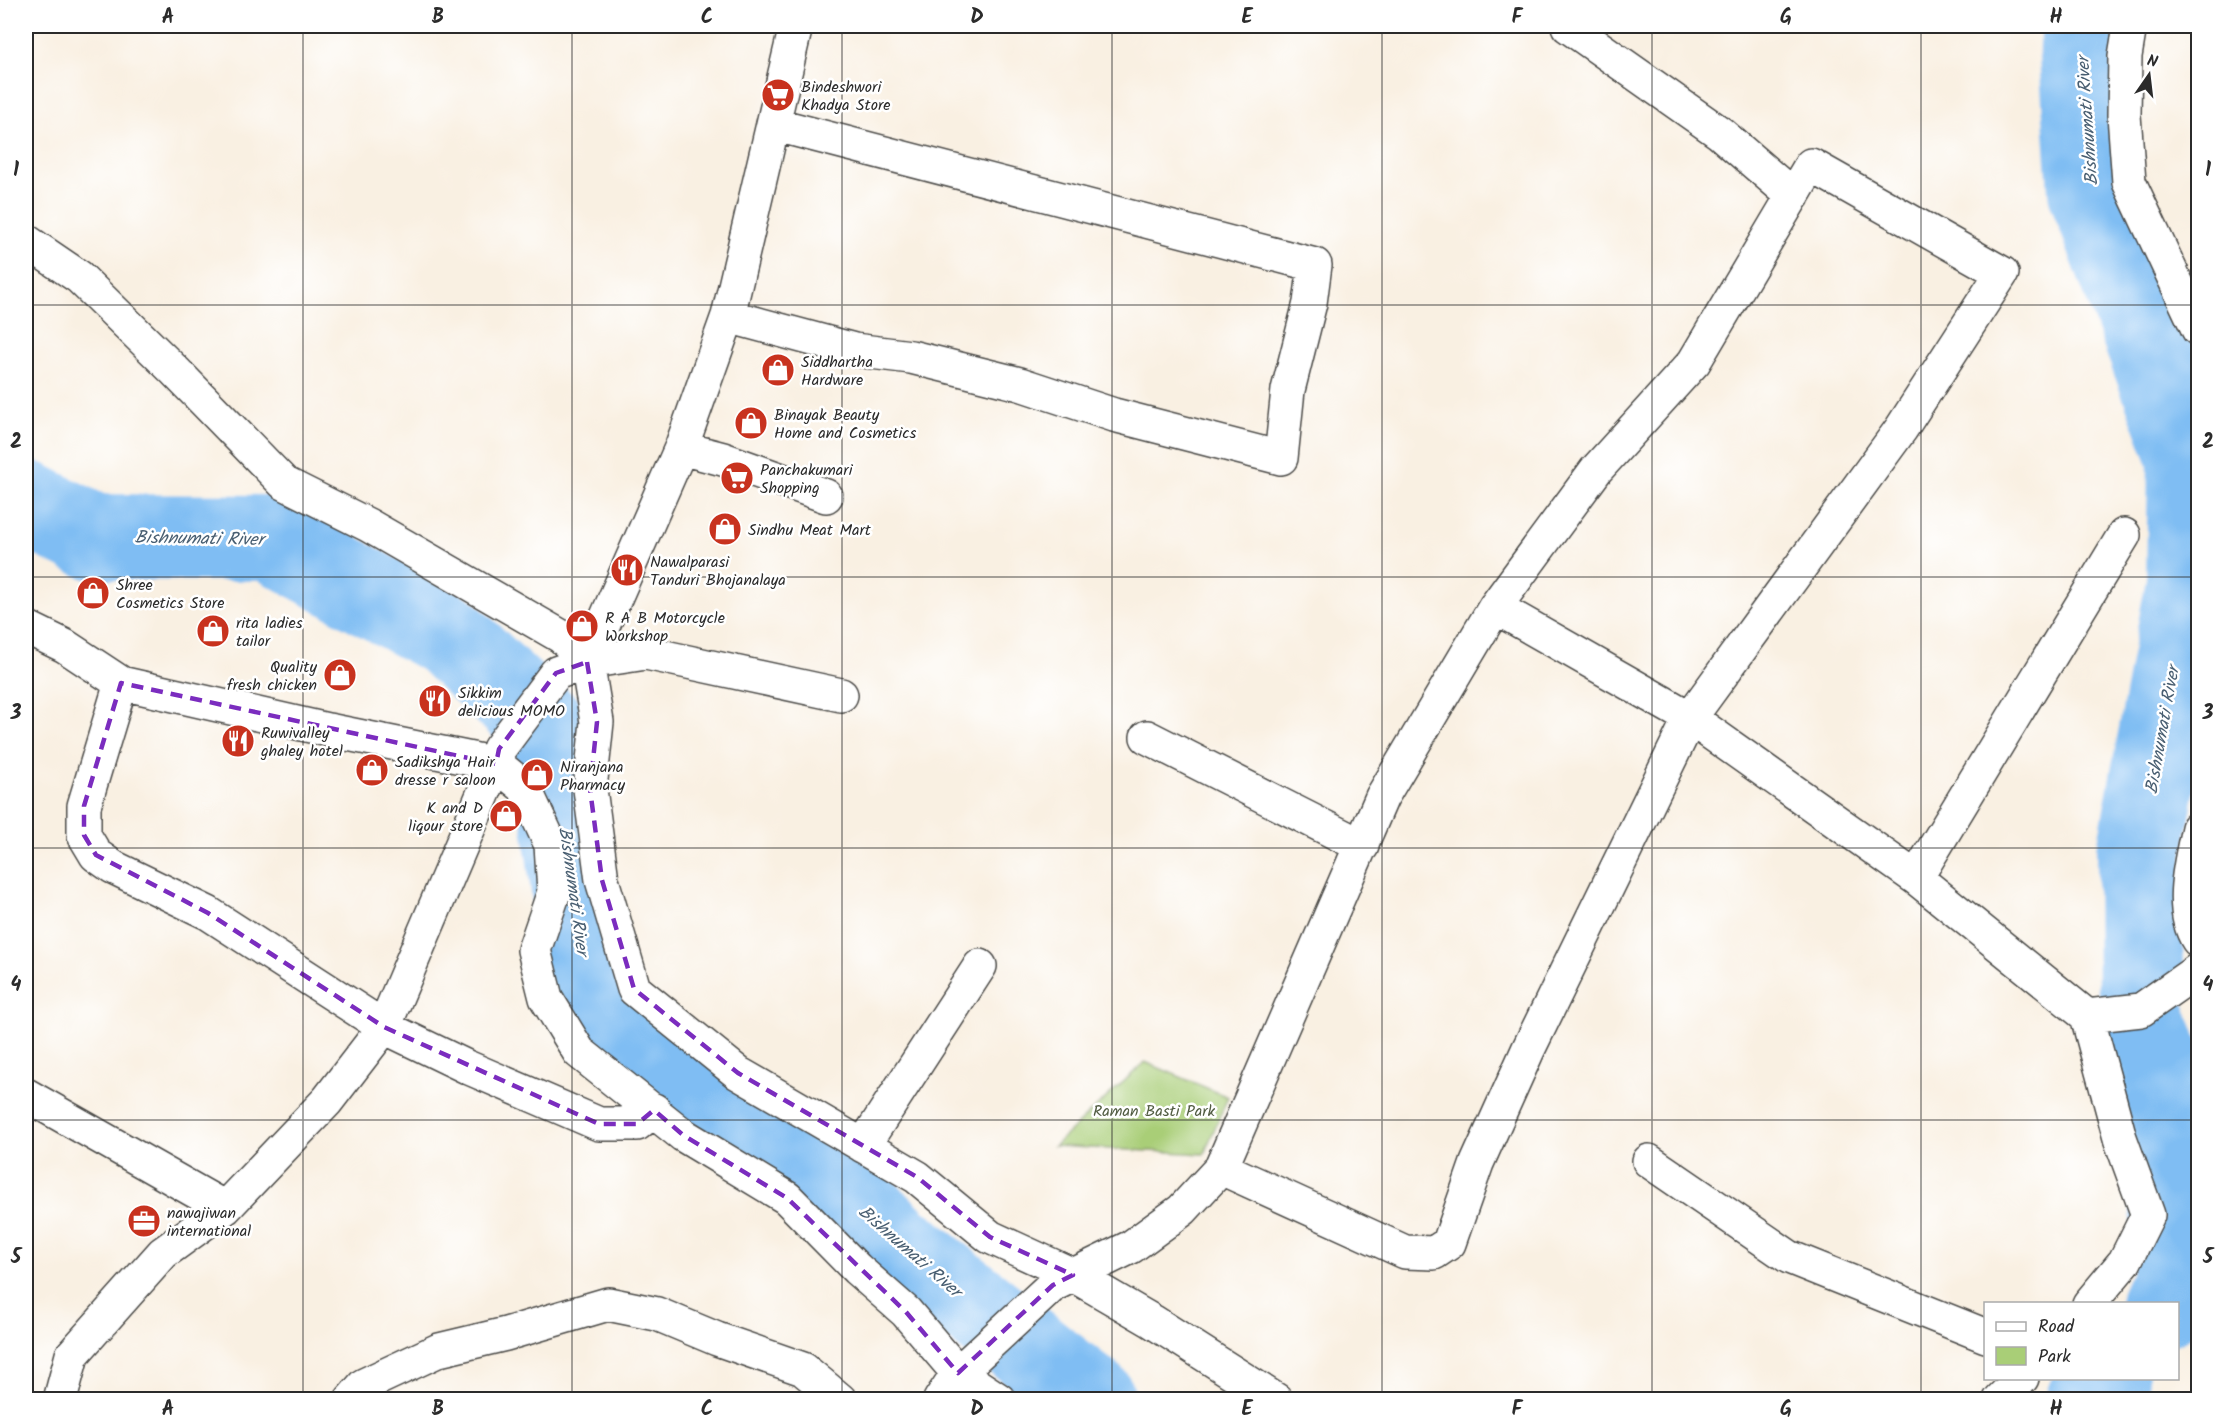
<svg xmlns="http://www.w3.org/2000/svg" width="2224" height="1425" viewBox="0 0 2224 1425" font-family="Kalam,sans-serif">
<rect width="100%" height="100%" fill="#fff"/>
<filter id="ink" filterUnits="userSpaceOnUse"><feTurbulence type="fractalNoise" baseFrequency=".0167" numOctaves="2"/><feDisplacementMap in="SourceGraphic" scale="12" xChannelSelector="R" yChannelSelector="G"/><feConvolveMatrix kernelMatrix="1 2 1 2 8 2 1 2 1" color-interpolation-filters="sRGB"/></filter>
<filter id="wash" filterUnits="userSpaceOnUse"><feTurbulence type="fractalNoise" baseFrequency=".008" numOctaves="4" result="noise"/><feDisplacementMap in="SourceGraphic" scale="24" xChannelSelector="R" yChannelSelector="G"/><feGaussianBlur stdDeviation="1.35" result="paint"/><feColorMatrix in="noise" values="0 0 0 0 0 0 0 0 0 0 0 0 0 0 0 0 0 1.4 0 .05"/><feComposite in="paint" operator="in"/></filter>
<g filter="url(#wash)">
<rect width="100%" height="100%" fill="#f9f0e2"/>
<path fill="#a9ce77" stroke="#6a7c51" stroke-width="1.5" d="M1145,1062L1228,1097L1204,1154L1054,1146Z"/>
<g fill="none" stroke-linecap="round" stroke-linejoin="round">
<path stroke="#7fbdf3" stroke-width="86" d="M2085,26L2082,56L2091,191L2191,458L2189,583L2140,851L2141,1010L2157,1055L2177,1245L2174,1284L2163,1304
M26,503L94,537L270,538L447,635L553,735L590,1008L686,1092L818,1166L897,1244L1093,1400
M2089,1400L2106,1378"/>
</g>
</g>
<g filter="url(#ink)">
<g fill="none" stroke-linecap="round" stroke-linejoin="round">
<defs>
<path id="minor" d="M1568,26L1720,133L1793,196
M2130,26L2125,56L2124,115L2129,182L2198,329
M26,241L79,277L175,371L284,483L368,525L562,637L587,662L597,722L590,789L602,880L634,989L738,1073L917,1177L990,1237L1073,1275L1152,1321L1276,1400
M728,316L854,350L911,357L1020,384L1114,415L1281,458L1288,390L1310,303L1315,265L773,124
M681,448L723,459L826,496
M1495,607L1690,718L1916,878L2087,1016L2120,1138L2148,1215L2125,1261L2089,1304
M26,627L65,646L121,683L328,730L496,764L524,787L551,845L554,892L534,950L546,998L579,1052L683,1135L787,1198L857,1269L906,1312L958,1373L999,1400
M587,662L646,653L841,695
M121,683L84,806V835L96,855L113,867L208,913L384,1027L467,1067L599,1124H637L654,1110
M1147,737L1362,846
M2198,828C2191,861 2178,910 2198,940
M1916,878L2124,535
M2087,1016L2141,1010L2198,970
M26,1095L225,1208
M863,1146L980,966
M1649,1161L1789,1257L1986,1336
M60,1400L72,1355L163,1253L225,1208L327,1101L384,1027L496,764L499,749L556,673L587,662L681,448L728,316L796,26
M351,1400L364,1385L439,1350L506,1334L608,1304L657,1314L717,1339L803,1369L840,1400
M940,1400L958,1373L1053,1285L1131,1247L1182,1210L1221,1168L1382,797L1495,607L1596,470L1694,362L1811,165L2002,273L1901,429L1690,718L1528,1050L1477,1163L1449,1243L1434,1253L1405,1252L1221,1168
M2000,1400L2022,1378"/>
</defs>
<use href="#minor" stroke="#4a4946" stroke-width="36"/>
<path stroke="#4a4946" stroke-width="4" stroke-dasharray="4.5 4.5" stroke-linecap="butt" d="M2018,32L2019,26"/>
<use href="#minor" stroke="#fff" stroke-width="33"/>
</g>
</g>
<path fill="none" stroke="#7b2cbf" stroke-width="4.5" stroke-dasharray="12 8" stroke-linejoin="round" d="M587,662L597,722L590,789L602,880L634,989L738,1073L917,1177L990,1237L1073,1275L1053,1285L958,1373L906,1312L787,1198L683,1135L654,1110L637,1124H599L384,1027L208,913L96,855L84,835V806L121,683L496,764L499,749L556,673Z"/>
<path fill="none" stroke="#2b2b2b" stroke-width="1.5" stroke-opacity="0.55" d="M303,26V1400M572,26V1400M842,26V1400M1112,26V1400M1382,26V1400M1652,26V1400M1921,26V1400M26,305H2198M26,577H2198M26,848H2198M26,1120H2198"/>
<defs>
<symbol id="supermarket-disc" viewBox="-11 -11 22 22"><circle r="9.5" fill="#c8321e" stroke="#fff"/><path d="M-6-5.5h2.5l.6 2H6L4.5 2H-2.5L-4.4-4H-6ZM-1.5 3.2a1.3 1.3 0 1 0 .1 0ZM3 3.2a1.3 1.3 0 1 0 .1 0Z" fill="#fff"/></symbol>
<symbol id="shop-disc" viewBox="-11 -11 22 22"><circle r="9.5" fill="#c8321e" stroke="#fff"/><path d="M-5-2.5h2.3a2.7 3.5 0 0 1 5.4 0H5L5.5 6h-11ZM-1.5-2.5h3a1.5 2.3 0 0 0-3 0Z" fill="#fff"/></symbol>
<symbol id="restaurant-disc" viewBox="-11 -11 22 22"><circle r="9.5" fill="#c8321e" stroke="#fff"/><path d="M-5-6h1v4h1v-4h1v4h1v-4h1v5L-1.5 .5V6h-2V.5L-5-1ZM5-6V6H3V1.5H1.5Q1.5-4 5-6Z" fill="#fff"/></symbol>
<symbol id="office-disc" viewBox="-11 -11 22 22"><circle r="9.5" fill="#c8321e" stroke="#fff"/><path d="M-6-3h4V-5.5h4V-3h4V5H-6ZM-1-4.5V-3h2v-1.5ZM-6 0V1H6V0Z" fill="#fff"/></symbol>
</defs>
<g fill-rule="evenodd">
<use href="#supermarket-disc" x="759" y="76" width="38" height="38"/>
<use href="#shop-disc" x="759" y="351" width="38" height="38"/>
<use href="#shop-disc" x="732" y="404" width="38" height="38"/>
<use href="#supermarket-disc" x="718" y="459" width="38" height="38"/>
<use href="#shop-disc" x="706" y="510" width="38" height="38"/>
<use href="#restaurant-disc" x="608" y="551" width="38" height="38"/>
<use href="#shop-disc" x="74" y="574" width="38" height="38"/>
<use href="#shop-disc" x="563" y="607" width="38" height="38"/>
<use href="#shop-disc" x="194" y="612" width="38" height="38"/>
<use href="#shop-disc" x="321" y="656" width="38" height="38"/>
<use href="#restaurant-disc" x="416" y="682" width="38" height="38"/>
<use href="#restaurant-disc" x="219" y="722" width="38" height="38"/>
<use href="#shop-disc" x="353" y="751" width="38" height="38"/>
<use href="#shop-disc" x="518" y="756" width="38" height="38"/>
<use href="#shop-disc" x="487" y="797" width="38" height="38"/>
<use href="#office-disc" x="125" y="1202" width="38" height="38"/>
</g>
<g text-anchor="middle" stroke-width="5" stroke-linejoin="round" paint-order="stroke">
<g font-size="16" fill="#2b2b2b" stroke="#fff" text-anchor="start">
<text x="801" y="92">Bindeshwori<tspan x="801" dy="18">Khadya Store</tspan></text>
<text x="801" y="367">Siddhartha<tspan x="801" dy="18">Hardware</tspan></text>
<text x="774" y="420">Binayak Beauty<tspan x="774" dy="18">Home and Cosmetics</tspan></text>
<text x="760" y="475">Panchakumari<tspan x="760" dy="18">Shopping</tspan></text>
<text x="748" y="535">Sindhu Meat Mart</text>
<text x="650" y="567">Nawalparasi<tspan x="650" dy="18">Tanduri Bhojanalaya</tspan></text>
<text x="116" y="590">Shree<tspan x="116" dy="18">Cosmetics Store</tspan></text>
<text x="605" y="623">R A B Motorcycle<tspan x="605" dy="18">Workshop</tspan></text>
<text x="236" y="628">rita ladies<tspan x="236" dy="18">tailor</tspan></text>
<text x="317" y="672" text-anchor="end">Quality<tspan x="317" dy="18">fresh chicken</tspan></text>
<text x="458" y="698">Sikkim<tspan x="458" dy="18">delicious MOMO</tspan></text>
<text x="261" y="738">Ruwivalley<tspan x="261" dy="18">ghaley hotel</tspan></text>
<text x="395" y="767">Sadikshya Hair<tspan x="395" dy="18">dresse r saloon</tspan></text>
<text x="560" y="772">Niranjana<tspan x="560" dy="18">Pharmacy</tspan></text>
<text x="483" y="813" text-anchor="end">K and D<tspan x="483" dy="18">liqour store</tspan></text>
<text x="167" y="1218">nawajiwan<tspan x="167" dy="18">international</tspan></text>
</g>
<g font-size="16" fill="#515c42" stroke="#fff">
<text x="1154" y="1116">Raman Basti Park</text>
</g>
<g font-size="18" font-style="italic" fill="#485e71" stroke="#fff">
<text transform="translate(2087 121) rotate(-94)" y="6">Bishnumati River</text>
<text transform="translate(199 538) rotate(1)" y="6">Bishnumati River</text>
<text transform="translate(2162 730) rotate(-80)" y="6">Bishnumati River</text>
<text transform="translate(574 891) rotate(82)" y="6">Bishnumati River</text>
<text transform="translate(910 1251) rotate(41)" y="6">Bishnumati River</text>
</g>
</g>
<rect width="2224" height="1425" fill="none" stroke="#fff" stroke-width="66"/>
<rect x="1984" y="1302" width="195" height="78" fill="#ffffff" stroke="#aaaaaa" stroke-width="1.5"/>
<rect x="1996" y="1322" width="30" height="9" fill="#ffffff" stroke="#aaaaaa" stroke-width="1.5"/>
<text x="2038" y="1332" font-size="18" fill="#2b2b2b">Road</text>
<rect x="1996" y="1347" width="30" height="18" fill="#a9ce77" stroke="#aaaaaa" stroke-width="1.5"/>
<text x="2038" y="1362" font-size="18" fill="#2b2b2b">Park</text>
<g transform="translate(2149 75) rotate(14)" stroke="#ffffff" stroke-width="4.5" paint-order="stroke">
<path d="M0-4.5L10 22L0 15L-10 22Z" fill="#2b2b2b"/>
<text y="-9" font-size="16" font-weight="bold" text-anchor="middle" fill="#2b2b2b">N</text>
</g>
<rect x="33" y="33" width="2158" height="1359" fill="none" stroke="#2b2b2b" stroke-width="2"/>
<g font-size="20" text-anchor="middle" font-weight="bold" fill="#2b2b2b">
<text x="168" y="23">A</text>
<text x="438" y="23">B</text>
<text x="707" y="23">C</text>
<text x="977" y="23">D</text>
<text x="1247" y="23">E</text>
<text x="1517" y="23">F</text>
<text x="1786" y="23">G</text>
<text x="2056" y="23">H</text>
<text x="16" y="176">1</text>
<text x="2208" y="176">1</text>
<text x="16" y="448">2</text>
<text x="2208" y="448">2</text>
<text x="16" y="719">3</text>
<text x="2208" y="719">3</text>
<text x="16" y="991">4</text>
<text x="2208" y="991">4</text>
<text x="16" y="1263">5</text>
<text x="2208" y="1263">5</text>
<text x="168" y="1415">A</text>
<text x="438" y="1415">B</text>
<text x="707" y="1415">C</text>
<text x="977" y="1415">D</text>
<text x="1247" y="1415">E</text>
<text x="1517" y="1415">F</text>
<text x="1786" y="1415">G</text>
<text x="2056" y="1415">H</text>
</g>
</svg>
